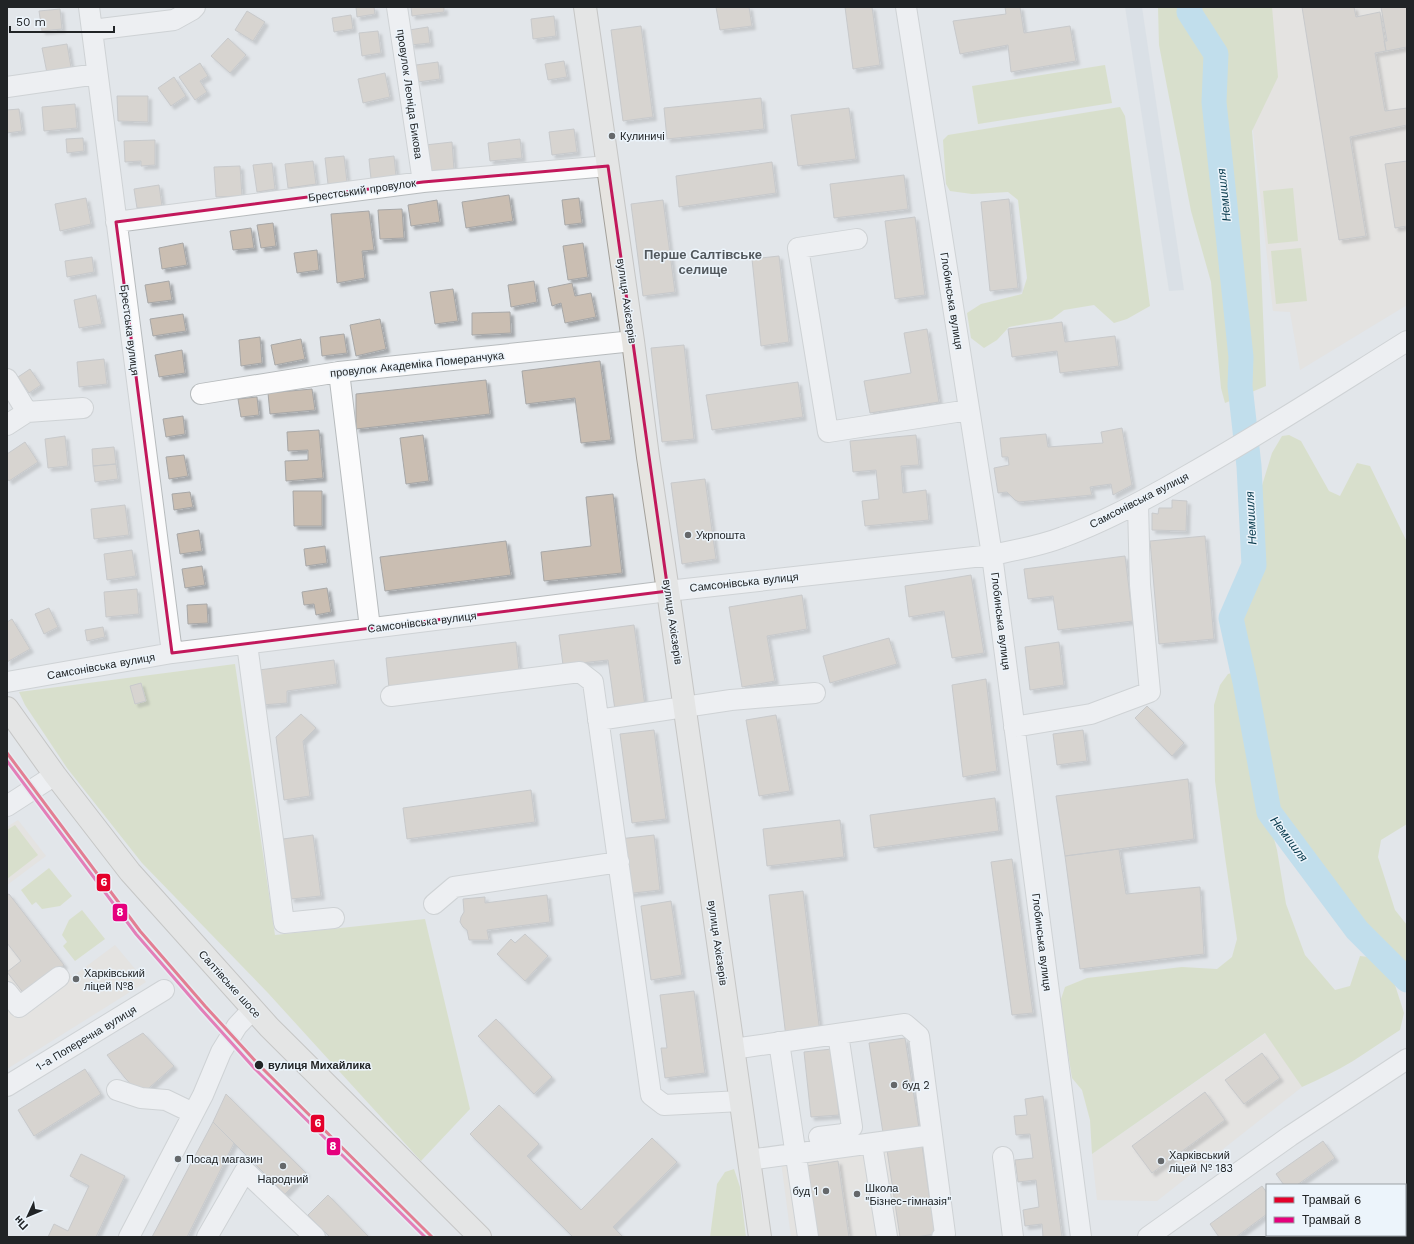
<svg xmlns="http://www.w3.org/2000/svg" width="1414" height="1244" viewBox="0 0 1414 1244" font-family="'Work Sans',sans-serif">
<defs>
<filter id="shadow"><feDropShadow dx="3.5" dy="3.5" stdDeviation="1" flood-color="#0004"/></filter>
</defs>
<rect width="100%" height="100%" fill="#e2e6ea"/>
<path fill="#d1dae2" d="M1125,7H1142L1184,290L1169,291Z"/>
<path fill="#e6dfd7" d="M1262,7H1407V305L1300,370L1290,312L1273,311L1253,129Z
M18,820L46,856L7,885V827Z
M7,892L72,977L115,945L146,982L7,1069Z
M1266,1033L1302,1087L1157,1201L1097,1200L1092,1154Z
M919,1128L936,1237H791L780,1154Z"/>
<path fill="#cdd8a8" d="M1158,7H1272L1278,77L1252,131L1259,219L1266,386L1225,403L1221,388L1211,282L1191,211L1159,45Z
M1105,65L1112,103L978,124L972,86Z
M1120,107L1125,116L1150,306L1127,319L1114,323L1094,305L1064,310L1052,319L1009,327L997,340L984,348L971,338L967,313L981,304L1022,294L1027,278L1018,200L1008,192L972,194L950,191L946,184L943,140L948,135Z
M1293,188L1298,241L1268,244L1263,191Z
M1301,248L1307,301L1276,304L1271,251Z
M1289,435L1301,441L1329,491L1340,496L1357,463L1370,466L1407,542V824L1381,840L1378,857L1395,910L1407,925V990L1400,963L1364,926L1311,862L1274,805L1238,619L1262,560L1260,492L1272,453L1282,436Z
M235,664L275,935L425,919L470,1109L421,1161L268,993L142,863L67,768L25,705L19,692Z
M1235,672L1240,682L1261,802L1269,820L1277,850L1286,904L1305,955L1335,990L1350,986L1360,956L1377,958L1395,985L1404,1013L1400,1030C1384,1040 1369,1051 1353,1061C1336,1071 1320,1079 1302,1087L1265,1033L1092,1154L1090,1120L1082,1090L1072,1078L1060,1002L1065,987L1087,978L1182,967L1217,969L1232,957L1237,939L1225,857L1215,781L1214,705L1220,685L1228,674Z
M15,825L38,855L7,879V830Z
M49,868L72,896L60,906L42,909L36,902L32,905L21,890Z
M82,910L105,939L75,961L63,946L67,942L62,935L69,920Z
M734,1169L740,1187L746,1237H710L717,1184L725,1172Z"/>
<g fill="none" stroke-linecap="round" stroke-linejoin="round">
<path stroke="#9ad4f0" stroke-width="25" d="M1190,7L1189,12L1216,54L1214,102L1241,357L1240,386L1249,466L1254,565L1231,618L1245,682L1269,812L1357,930L1407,980"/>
</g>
<path fill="#cabeb2" stroke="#a7a7a7" filter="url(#shadow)" d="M356,7H374L375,14L357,17Z
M411,7H444V12L412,16Z
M716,7H749L752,26L720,30Z
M845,7H872L880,65L853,69Z
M1005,7H1020L1024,33L1070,26L1076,61L1011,72L1008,45L960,54L953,21L1006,14Z
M1302,7H1354L1356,17L1380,12L1386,51L1375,53L1385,111L1407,108V125L1350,137L1366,236L1339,240Z
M1381,7H1407V47L1386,51L1384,41H1387Z
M60,9L62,29L42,31L39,11Z
M247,11L265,22L253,41L235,30Z
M351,15L353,29L334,32L332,18Z
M554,16L556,36L533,39L531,19Z
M641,26L653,117L623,121L611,30Z
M428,27L430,43L411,45L409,30Z
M378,31L381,53L362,56L359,33Z
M228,38L246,55L230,73L211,56Z
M67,44L72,73L48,78L42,48Z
M564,61L567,77L548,80L545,64Z
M438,62L440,79L418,82L416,65Z
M200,63L208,76L200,81L207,92L195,100L179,77Z
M385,73L390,97L363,103L358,79Z
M174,77L186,96L171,106L158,88Z
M117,96H148V122L118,121Z
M761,98L764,129L667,139L664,108Z
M75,104L77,128L44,131L42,107Z
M849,108L856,159L798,166L791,115Z
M19,109L22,131L7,133V110Z
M574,129L577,152L552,155L549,132Z
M83,138L84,151L67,153L66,139Z
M520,139L522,158L490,161L488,143Z
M155,140V165L141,166V161L125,162L124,141Z
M452,142L454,169L427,171L425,145Z
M344,156L347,182L328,184L325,158Z
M394,156L396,176L371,179L369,159Z
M313,161L316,184L288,188L285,164Z
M1407,161V226L1395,228L1385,164Z
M772,162L776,193L679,207L676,176Z
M272,163L275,189L257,192L253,165Z
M240,166L242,196L216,197L214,167Z
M904,175L908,209L834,218L830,184Z
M159,185L162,206L137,208L134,189Z
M509,195L513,221L466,228L462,202Z
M86,198L91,224L60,231L55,204Z
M579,198L582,223L565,225L562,200Z
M1009,199L1018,288L990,291L981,202Z
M437,200L440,222L411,226L408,205Z
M663,200L675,292L643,296L631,204Z
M402,209L404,238L380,239L378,210Z
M369,211L374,250L362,251L365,278L337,283L331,214Z
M915,217L925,295L895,299L885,221Z
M273,223L276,246L261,248L257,225Z
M251,228L254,248L233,250L230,231Z
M183,243L187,265L162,269L159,248Z
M583,243L588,277L568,280L563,246Z
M317,250L319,270L297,273L294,253Z
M779,256L789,342L761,346L752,259Z
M92,257L94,272L67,277L65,261Z
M169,281L172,300L148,303L145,285Z
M534,281L537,302L511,307L508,285Z
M572,283L575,296L591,293L596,317L565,323L561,303L552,306L548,288Z
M453,289L458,321L435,324L430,292Z
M96,295L102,324L79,328L74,300Z
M510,312L511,333L472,335V313Z
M183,314L186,331L153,336L150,319Z
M380,319L386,349L356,356L350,325Z
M1062,322L1065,342L1115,336L1119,366L1060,373L1057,351L1012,357L1008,329Z
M927,329L939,402L870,413L864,381L911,373L904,333Z
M344,334L347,353L322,356L320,337Z
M260,337L262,363L241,366L239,340Z
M301,339L305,359L275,365L271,345Z
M684,345L694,439L662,442L651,348Z
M182,350L185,373L159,377L155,355Z
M104,359L107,384L79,387L77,362Z
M600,361L611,440L581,443L575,398L526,404L522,371Z
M30,369L41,385L29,393L18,377Z
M486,380L490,414L356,429V394Z
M798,382L803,417L712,430L706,395Z
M312,389L315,410L270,414L268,393Z
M257,397L259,415L241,417L238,399Z
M183,416L185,434L166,437L163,419Z
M1122,428L1132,485L1113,495L1111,484L1090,487L1092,495L1019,502L1015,500L1007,492L998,493L994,468L1009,465L1008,457H1002L1000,438L1046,434L1048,447L1103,443L1101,432Z
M319,430L323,478L286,481L285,461L308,460V450L288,451L287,432Z
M423,435L429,481L406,484L400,438Z
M916,435L919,465L901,466L903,493L926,490L929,520L865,526L862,501L879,499L876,470L853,472L850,441Z
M65,436L68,466L48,468L45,439Z
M25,442L38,462L9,481L7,478V454Z
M114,447L116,464L93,466L92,449Z
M184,455L188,476L169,479L166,457Z
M116,464L118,479L95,482L93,466Z
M705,479L716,559L682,564L671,483Z
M293,491H322V526H294Z
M190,492L193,507L174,510L172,494Z
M613,494L622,573L544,581L541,552L591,546L586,497Z
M1172,500L1187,501L1186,531L1152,530V513L1158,514L1159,508H1172Z
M125,505L129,535L94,539L91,509Z
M199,530L202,551L180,554L177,534Z
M1205,536L1214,639L1159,644L1150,541Z
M506,541L511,575L385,591L380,557Z
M325,546L327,563L306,566L304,549Z
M132,550L136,576L107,580L104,554Z
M1125,556L1133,621L1058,630L1053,596L1028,599L1024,569Z
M202,566L205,585L185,588L182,569Z
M971,575L984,653L952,658L944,611L909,617L905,586Z
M327,588L331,612L316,615L314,604L304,605L302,592Z
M137,589L139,614L106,617L104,592Z
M802,595L807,629L767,636L775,681L742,687L729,607Z
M207,604L208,623L188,624L187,605Z
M49,608L58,627L44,634L35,614Z
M12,619L30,649L7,662V622Z
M634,625L645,706L615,710L608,660L563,665L559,635Z
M103,627L105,637L87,641L85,630Z
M889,638L897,664L830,683L823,656Z
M516,642L519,671L389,688L386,658Z
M1059,642L1064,685L1030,690L1025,647Z
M334,660L337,684L287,691V703L262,705L259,670Z
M986,679L997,771L963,777L952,685Z
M141,683L146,701L135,704L130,686Z
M1147,706L1184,743L1172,756L1135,718Z
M301,714L316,728L303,741L310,796L284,800L276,737Z
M776,715L790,791L759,796L746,720Z
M654,730L666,819L632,823L620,734Z
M1083,730L1087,761L1057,765L1053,734Z
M1188,779L1194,839L1065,856L1056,796Z
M531,790L535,822L407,839L403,808Z
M995,798L999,831L874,848L870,815Z
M840,820L844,857L767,866L763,829Z
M313,835L321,896L291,899L283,839Z
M654,835L660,890L625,894L619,839Z
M1119,849L1126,894L1200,887L1204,954L1080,969L1065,856Z
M1012,859L1033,1013L1012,1015L991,862Z
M803,891L820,1033L786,1037L769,895Z
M9,894L64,965L25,995L7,972L21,961L7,943V895Z
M547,895L550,922L487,930L489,940H469L467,930L463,927L460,922L461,917L464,912L463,899L485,897V903Z
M671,901L682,975L651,980L641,906Z
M525,934L548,956L525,981L497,954L511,939L515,943Z
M694,991L705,1073L665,1078L661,1048H667L660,995Z
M496,1019L552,1077L534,1094L478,1036Z
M143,1033L174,1066L141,1095L125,1078L107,1055Z
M905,1038L919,1128L883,1133L869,1043Z
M832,1049L839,1115L811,1117L804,1052Z
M1262,1053L1280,1078L1244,1104L1225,1080Z
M85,1069L101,1094L34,1136L18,1110Z
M1205,1092L1225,1120L1152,1173L1132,1146Z
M226,1094L306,1173L285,1194L213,1122Z
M1043,1096L1062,1237H1043L1042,1224L1025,1226L1023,1210L1039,1207L1036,1180L1018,1182L1015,1160L1033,1158L1030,1134L1016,1135L1014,1116L1027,1115L1025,1099Z
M499,1105L539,1144L527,1156L581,1210L652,1138L677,1162L613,1227L623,1237H573L470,1134Z
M213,1122L234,1143L187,1237H152Z
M1323,1141L1335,1158L1297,1185H1284L1276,1174Z
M922,1145L935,1234L916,1237H900L887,1150Z
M81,1154L125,1176L96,1237H48L54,1224L68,1231L89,1186L70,1176Z
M838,1161L849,1237H816L806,1166Z
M1262,1186L1267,1193V1214L1236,1237H1219L1210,1224Z
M328,1195L369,1237H330L308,1215Z"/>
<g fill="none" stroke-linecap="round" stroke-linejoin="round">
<defs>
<path id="minor" d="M89,7L172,653
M397,7L423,182
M906,7L992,555L1081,1237
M92,30L174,20L192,10L195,7
M7,87L97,74
M116,222L423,182L608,166
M857,239L798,248L828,432L969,410
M339,372L370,628
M7,379L27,412
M201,394L339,372L633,341
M7,425L27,412L83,408
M247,644L284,923L334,918
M7,682L172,653L668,591L992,555C1016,550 1040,546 1063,537C1107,521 1149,498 1190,474C1264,432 1335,386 1407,341
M391,696L580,672L593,682L651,1095L664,1105L741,1101
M598,720L731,700L815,693
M1014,727L1091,714L1150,692L1140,585L1138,504
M7,806L55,775
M434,904L454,887L619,862
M7,992L19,1007L59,977
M779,1042L808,1237
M733,1049L905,1024L919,1036L945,1234L942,1237
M7,1086L164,990
M117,1090L141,1098L166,1100L193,1113
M819,1137L844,1134L852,1127L838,1034
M872,1144L887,1237
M1003,1157L1013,1237
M749,1160L932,1135
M129,1237L203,1095L221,1052L237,1026L253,1009
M207,1237L245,1171L315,1237
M1148,1237L1290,1136L1407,1059"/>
<path id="major" d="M585,7L633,341L648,457L668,591L760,1237
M7,708L55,775L130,872L269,1027L480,1237"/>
</defs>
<use href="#minor" stroke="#b7bbbd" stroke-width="22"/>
<use href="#major" stroke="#a3a09a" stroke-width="24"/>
<use href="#minor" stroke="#fbfbfc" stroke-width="20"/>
<use href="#major" stroke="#e6e4e0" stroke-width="22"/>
<defs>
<path id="tram-1" d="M7,753L140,931L205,1006L259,1065L432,1237"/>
<path id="tram-2" d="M7,761L136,934L201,1009L255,1069L425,1237"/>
</defs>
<use href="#tram-1" stroke="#ecf4fb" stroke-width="6"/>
<use href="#tram-2" stroke="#ecf4fb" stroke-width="6"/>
<use href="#tram-1" stroke="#e4002b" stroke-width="3"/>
<use href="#tram-2" stroke="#e5007d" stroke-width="3"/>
</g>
<path d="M0 0H1414V1244H0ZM608,166L668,591L172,653L116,222L423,182Z" fill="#e2e6ea" fill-opacity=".55" fill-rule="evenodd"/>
<path fill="none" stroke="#c2185b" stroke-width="3" stroke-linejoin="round" d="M608,166L668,591L172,653L116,222L423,182Z"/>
<g fill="#65686b" stroke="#ecf4fb" stroke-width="1.5">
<circle cx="612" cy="136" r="4"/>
<circle cx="688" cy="535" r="4"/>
<circle cx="76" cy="979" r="4"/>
<circle cx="894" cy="1085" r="4"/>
<circle cx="178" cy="1159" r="4"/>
<circle cx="1161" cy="1161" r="4"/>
<circle cx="283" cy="1166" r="4"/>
<circle cx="826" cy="1191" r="4"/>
<circle cx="857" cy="1194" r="4"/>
</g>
<circle fill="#212426" stroke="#ecf4fb" stroke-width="1.5" cx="259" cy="1065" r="5"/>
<g text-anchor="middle" stroke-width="3" stroke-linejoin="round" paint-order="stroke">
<g font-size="11" fill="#212426" stroke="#ecf4fb">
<text transform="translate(410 94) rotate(82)" y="4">провулок Леоніда Бикова</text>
<text transform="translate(362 190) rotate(-8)" y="4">Брестський провулок</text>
<text transform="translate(627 301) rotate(82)" y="4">вулиця Ахієзерів</text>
<text transform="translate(952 301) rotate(81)" y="4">Глобинська вулиця</text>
<text transform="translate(130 330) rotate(83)" y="4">Брестська вулиця</text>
<text transform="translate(417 364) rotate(-6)" y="4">провулок Академіка Померанчука</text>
<text transform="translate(1139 500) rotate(-27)" y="4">Самсонівська вулиця</text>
<text transform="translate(744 582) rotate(-6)" y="4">Самсонівська вулиця</text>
<text transform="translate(1001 621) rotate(83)" y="4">Глобинська вулиця</text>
<text transform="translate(422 622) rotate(-7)" y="4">Самсонівська вулиця</text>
<text transform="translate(673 622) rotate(82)" y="4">вулиця Ахієзерів</text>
<text transform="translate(101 666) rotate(-10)" y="4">Самсонівська вулиця</text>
<text transform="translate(1042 942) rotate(83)" y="4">Глобинська вулиця</text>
<text transform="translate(718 943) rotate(82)" y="4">вулиця Ахієзерів</text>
<text transform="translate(230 984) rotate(48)" y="4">Салтівське шосе</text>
<text transform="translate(86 1038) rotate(-31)" y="4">1-а Поперечна вулиця</text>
</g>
<g font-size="11" fill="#212426" stroke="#ecf4fb" text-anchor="start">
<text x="620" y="140">Кулиничі</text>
<text x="696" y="539">Укрпошта</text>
<text x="84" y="977">Харківський<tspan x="84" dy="13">ліцей №8</tspan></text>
<text x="902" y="1089">буд 2</text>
<text x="1169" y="1159">Харківський<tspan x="1169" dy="13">ліцей № 183</tspan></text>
<text x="186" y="1163">Посад магазин</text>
<text x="283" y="1183" text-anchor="middle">Народний</text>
<text x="865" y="1192">Школа<tspan x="865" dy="13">"Бізнес-гімназія"</tspan></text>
<text x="818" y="1195" text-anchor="end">буд 1</text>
</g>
<g font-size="11" font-weight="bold" fill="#212426" stroke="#ecf4fb" text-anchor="start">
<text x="268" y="1069">вулиця Михайлика</text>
</g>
<g font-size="12" font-style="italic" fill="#06384b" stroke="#ecf4fb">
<text transform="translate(1224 195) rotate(-96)" y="4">Немишля</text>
<text transform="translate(1251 518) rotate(-93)" y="4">Немишля</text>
<text transform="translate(1289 839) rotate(53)" y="4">Немишля</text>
</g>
<g font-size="13" font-weight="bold" fill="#52585d" stroke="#ecf4fb">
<text x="703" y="259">Перше Салтівське<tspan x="703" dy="15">селище</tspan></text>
</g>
</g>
<g stroke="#ecf4fb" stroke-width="1.5">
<rect x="96" y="873" width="15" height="19" rx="4" fill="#e4002b"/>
<rect x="112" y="903" width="16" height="19" rx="4" fill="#e5007d"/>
<rect x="310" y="1114" width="15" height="19" rx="4" fill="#e4002b"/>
<rect x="326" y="1137" width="15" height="19" rx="4" fill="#e5007d"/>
</g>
<g font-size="11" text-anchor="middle" font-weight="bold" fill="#fff">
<text x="104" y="886">6</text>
<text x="120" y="916">8</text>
<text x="318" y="1127">6</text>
<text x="333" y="1150">8</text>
</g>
<rect width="1414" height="1244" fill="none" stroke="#212426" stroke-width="16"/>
<rect x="1266" y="1184" width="140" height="52" fill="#ecf4fb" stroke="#9ba1a6"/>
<rect x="1274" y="1197" width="20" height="6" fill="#e4002b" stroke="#9ba1a6"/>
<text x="1302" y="1204" font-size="12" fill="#212426">Трамвай 6</text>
<rect x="1274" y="1217" width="20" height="6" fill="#e5007d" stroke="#9ba1a6"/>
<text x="1302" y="1224" font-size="12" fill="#212426">Трамвай 8</text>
<g transform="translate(28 1216) rotate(226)" stroke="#ecf4fb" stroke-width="3" paint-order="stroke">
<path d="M0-3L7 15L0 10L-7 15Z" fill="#212426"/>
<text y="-6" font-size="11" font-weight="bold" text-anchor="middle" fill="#212426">Пн</text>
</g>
<path d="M10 26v6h104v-6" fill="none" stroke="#212426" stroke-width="2"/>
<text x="16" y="26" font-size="12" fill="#212426" stroke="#ecf4fb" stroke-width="3" paint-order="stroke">50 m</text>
</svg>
